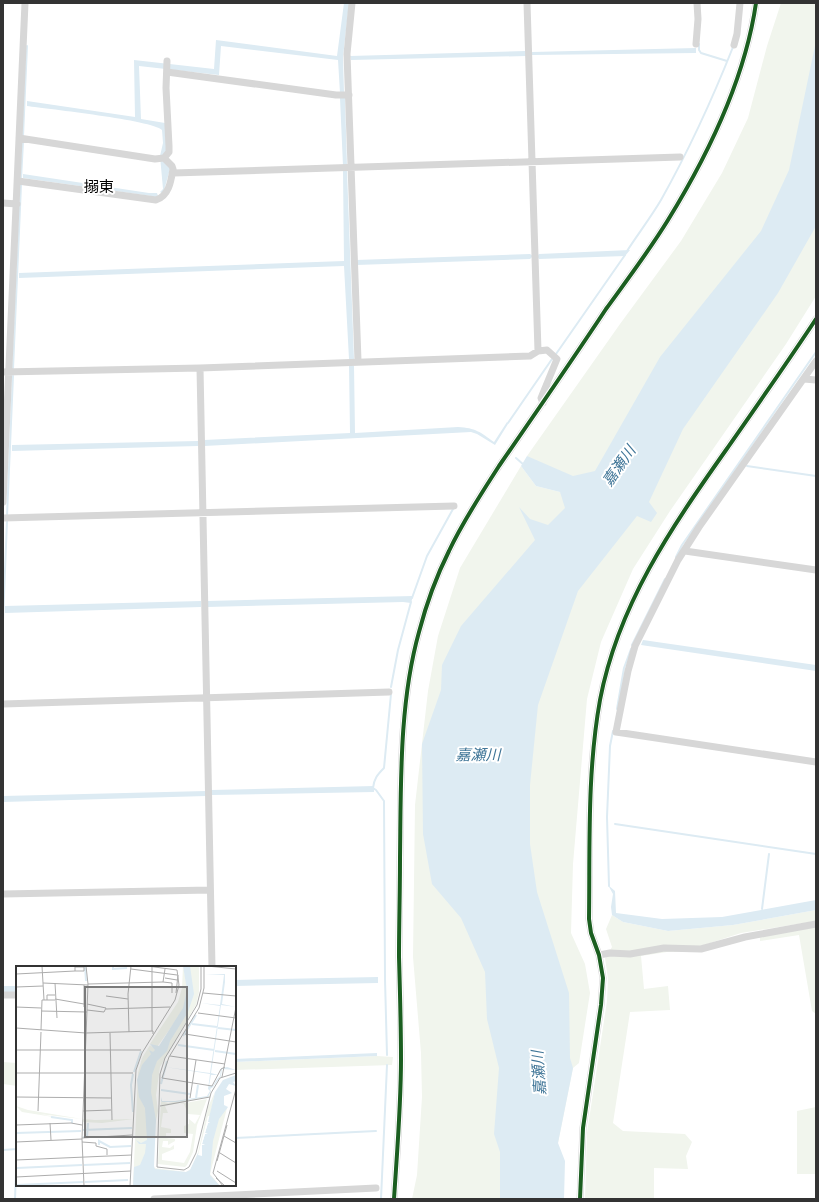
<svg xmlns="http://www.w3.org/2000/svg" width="819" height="1202" viewBox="0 0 819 1202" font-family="'Source Sans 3','Noto Sans JP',sans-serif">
<rect width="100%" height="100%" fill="#fff"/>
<path fill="#f1f5ed" d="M781,3H816V80L795,172L762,240L595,482H576L536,465L527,456L620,324L681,241L722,173L748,118L767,46Z
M816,212V296L786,344L670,511L633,569L601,642L587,699L573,864L571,933L585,964L590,993L579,1063L573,1068L558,1143L493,690L640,498Z
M521,466L536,486L560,492L573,507L543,541L505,973L510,1199H412L417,1175L422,1097L421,1053L413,957L415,805L428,691L438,636L460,568Z
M816,910V921L741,933L701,946L698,952H667L641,956L644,989L668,986L670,1010L630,1012L613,1123L623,1131L685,1134L692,1142L686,1156L688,1169L654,1168V1199H585L587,1133L607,1001L608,979L605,958L612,947L606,929L612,915L623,922L668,931L733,925Z
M816,927V1014L812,1011L799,935L760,941V937Z
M377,1056L393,1057L392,1065L235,1070V1062Z
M3,1062L17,1063V1086L3,1084Z
M816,1107V1174H797V1111Z"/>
<path fill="#ddebf3" d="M344,3H349L343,57L344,92L340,93L338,60L221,46L219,75L139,66L141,119L165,123L170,169L163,194L160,192L163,189L160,156L163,143L162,130C152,120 48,109 27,106V101L135,117L134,60L214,69L216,40L337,56Z
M816,41V226L778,293L683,429L649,502L657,513L651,522L637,516L578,591L538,705L530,785V844L537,892L569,993L570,1058L573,1068L558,1143L565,1161L564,1199H500V1152L494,1134L499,1068L487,1019L485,972L461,918L432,884L423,834L422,744L441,690L442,665L461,626L535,540L519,507L530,519L548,525L565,508L560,492L536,486L521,466L527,456L573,476L595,471L660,357L761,231L789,170Z
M696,48V53L532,55V52Z
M525,51L526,56L351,60L350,56Z
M340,98H345L347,166H343Z
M343,171H347L354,359H349L344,266L19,278V273L344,261Z
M23,174L149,193H157L158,196L154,198L151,196L23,178Z
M630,250L625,256L539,259L537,256L539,254Z
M530,254L533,256L530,259L356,265V260Z
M349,366H354L355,433L458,427C476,428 480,432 494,442L507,422L508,424L495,445L477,434L471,432L204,446V440L350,433Z
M198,441V446L12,451V445Z
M413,596L411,603L403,602L207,607V601Z
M201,601V607L5,613V606Z
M643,640L816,665V671L641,645Z
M374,786V792L211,795V790Z
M206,791V796L3,802V796Z
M608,885L615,891L616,913L662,919L722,917L816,900V910L733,925L668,931L623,922L612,915L611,907L613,894Z
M378,977V983L235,986V980Z
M3,986H17V992H3Z
M377,1053V1056L235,1062V1059Z"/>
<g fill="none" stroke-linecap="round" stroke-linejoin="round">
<path stroke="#ddebf3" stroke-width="2" d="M699,44V50L701,53L727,61
M23,136L27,46
M21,179L23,142
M627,251C638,234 651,217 661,200C689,150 712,100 733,47
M556,354L625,255
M13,369L21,185
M508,423L552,359
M516,458L524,465
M747,466L816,476
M7,516L13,376
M676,557L682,545L816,352
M412,598L427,556L453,509
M3,620L7,521
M632,645L665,579
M391,687L398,650L411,602
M617,709L624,668L631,649
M615,824L816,854
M609,886L607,817L610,746L613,731
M762,909L769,854
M387,1055L385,979L384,801L376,790L373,788C374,779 377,775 384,768L391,694
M235,1138L376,1131
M3,1150L17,1149
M15,1199L17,1147
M381,1199L387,1065"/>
<path stroke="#d7d7d7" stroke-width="7" d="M352,3L347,54L358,361
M527,3L538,351
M696,44L698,19L697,3
M734,45L737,34L740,3
M167,72L336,95H349
M164,158L169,152V146L166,88L167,61
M173,173L680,157
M18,181L156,200C169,196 171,181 173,169L172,166L164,158L155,159L19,138
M3,203L17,204
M816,361L699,527L678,560L635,646L628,671L616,732L816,762
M200,368L212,967
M3,372L200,368L530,356L538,351L547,350L557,359L541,398L543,403
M804,379L816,380
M3,502L25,3
M3,518L454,506
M685,551L816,570
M3,704L389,692
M3,894L210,890
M599,955L610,953L630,954L664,948L701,949L745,937L816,924
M3,995H17
M154,1199L376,1188
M394,1199C397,1152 401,1106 401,1059C401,1025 400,991 399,957C399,924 400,891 400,858C401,785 399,703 419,632C426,605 436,577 449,551C463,521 481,494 499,466C535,414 571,362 606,309C627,280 649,251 668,220C708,155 745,79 756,3
M580,1199L583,1128L601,1005L603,978L599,955L591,933L589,919C590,847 587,772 600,700C618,605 671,528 726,450C756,407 787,363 816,319"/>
<defs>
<path id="cycleway" d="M394,1199C397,1152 401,1106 401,1059C401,1025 400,991 399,957C399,924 400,891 400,858C401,785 399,703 419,632C426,605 436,577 449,551C463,521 481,494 499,466C535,414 571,362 606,309C627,280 649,251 668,220C708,155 745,79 756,3
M580,1199L583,1128L601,1005L603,978L599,955L591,933L589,919C590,847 587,772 600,700C618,605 671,528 726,450C756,407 787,363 816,319"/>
</defs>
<use href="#cycleway" stroke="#fff" stroke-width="6"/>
<use href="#cycleway" stroke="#1b5e20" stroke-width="4"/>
</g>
<g text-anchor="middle" stroke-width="4" stroke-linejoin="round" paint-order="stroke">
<g font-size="15" fill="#000" stroke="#fff">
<text x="99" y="192">搦東</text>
</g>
<g font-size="15" font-style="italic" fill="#3f7597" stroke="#fff">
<text transform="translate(619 466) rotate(-55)" y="5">嘉瀬川</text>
<text x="478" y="760">嘉瀬川</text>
<text transform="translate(539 1073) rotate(-94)" y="5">嘉瀬川</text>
</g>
</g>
<g transform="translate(16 966)">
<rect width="220" height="220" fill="#fff"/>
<path d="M167,0L172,24L168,43L141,81L134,78L162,36L166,22ZM173,0L183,1V26L180,39L144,101L140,129L142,145L138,164L130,107L171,46ZM134,79L140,84L136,89L132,142V189L117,220L122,107L126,92ZM196,125L193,131L149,140L152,147H147L145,161L155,163V167H150V172L159,173V175L152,179V175H147L146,181L154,182L158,179V183L146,188V194L168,197L174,186L177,168L168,167V160L173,158V153L179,158L184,149L172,148L168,138H164L191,133L181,159L177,186L171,199L169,201L142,198L145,135L152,137L192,131ZM199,126L194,150H192L183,188L174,207L131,220L138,202L170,206L175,203L182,187L192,141ZM0,140L12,144L66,153L23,148L56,154L6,146ZM211,142L194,208L204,220H195L188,202L201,154L207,143ZM67,153L79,154L118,153L86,157L67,156Z" fill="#f1f5ed"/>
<path d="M167,0H174L178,28L172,46L154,75L151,85L141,95L136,109L135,126L140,154L138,200L139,203L170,206L174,204L182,187L185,188L186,179H189L186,178L189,168L191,167H189L192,157H194L192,156L199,126L207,114L220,109V115L217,116L220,120L213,118L210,123L216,127L208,130V139L212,141L203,153L197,175L194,209L204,220H117L118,201L124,199L129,187L130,178H123L120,174L125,177L131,174L129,142L123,131L121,114L126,99L135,88L133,84L137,86L139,84L134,78L143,80L167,42L171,24ZM209,3V16L206,38L220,41L205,39L195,107L202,109H195L193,120H197L201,113L204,110L205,103L207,102L211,101L220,104L206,103L205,110L197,121L194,123L195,125L192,131L160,136H146L145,135V131L146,135H159L191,130L194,125L192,123L194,108L149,101L194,107L204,40L185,37L204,39L208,9L189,8H209Z" fill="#ddebf3"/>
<path d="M192,150V156L194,157H192L189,167L192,168H189L186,178L189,179H186V190L182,189Z" fill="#fff"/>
<path fill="none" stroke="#ddebf3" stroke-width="2" d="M69,0L70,15M97,0V3L111,2M176,58L201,61M202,62L220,64M167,70L180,49M162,79L198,84M199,85L220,88M118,106L125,85M145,118L151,95M145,124L174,128M180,132L182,119M117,146L115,119L117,108M35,151L56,154V157M67,164L116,162M0,167L65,165M67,171H71L72,157M83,179V175L94,181L115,180M68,199L114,197M1,202L66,199M69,216L112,214M1,219L67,216"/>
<path fill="none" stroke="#adadad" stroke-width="1" d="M26,0L28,34M58,0L59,1V5H68V1H59M131,0L161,4M188,0V22L183,42L153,91L146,112L196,120L205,103L209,101M191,0L220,3M136,1V65M185,1V23L181,39L149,92L144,108L141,201L168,204L173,201L180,187L195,127L204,112L220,107M115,3L161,9M0,8L59,5M149,12L161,14M147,16L149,3M27,17L72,19M39,17L41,52M72,18L147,16L156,17V27M0,21L27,20M160,27L162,9M187,27L220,30M90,30L112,33M39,33L68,38M31,34V29H39M0,41L25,42M68,41V19M90,43L154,41M71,44L88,46L90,42L71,38M25,45L71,46M182,47L220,52M0,62L70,67L137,65V68M25,64L26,34H39M113,66L112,28L115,0M94,67L96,154M169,68L220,76M0,84H125M154,90L209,98M0,107H117M206,111L220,41M0,131L95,132M174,132L180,94M144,140L194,131M22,145L25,66M67,145L95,144M34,157L35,174M0,159L55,157L66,159M208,170L220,177M66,172L116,169M0,176L66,173M66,176L80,177V180L91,183V189M204,187L220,197M0,194L116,189M201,195L211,159M201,205L220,217M0,211L115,205M200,212L209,220M68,220L66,173L72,18L70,0M114,220L120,104L126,87L159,34L163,19L161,4M207,220L197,207L220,123"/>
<path fill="#7a7a7a" fill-opacity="0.15" stroke="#7a7a7a" stroke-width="2" d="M69,21H171V171H69Z"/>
<rect width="220" height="220" fill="none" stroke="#333" stroke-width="2"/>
</g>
<rect width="819" height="1202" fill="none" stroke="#333333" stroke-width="8"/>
</svg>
